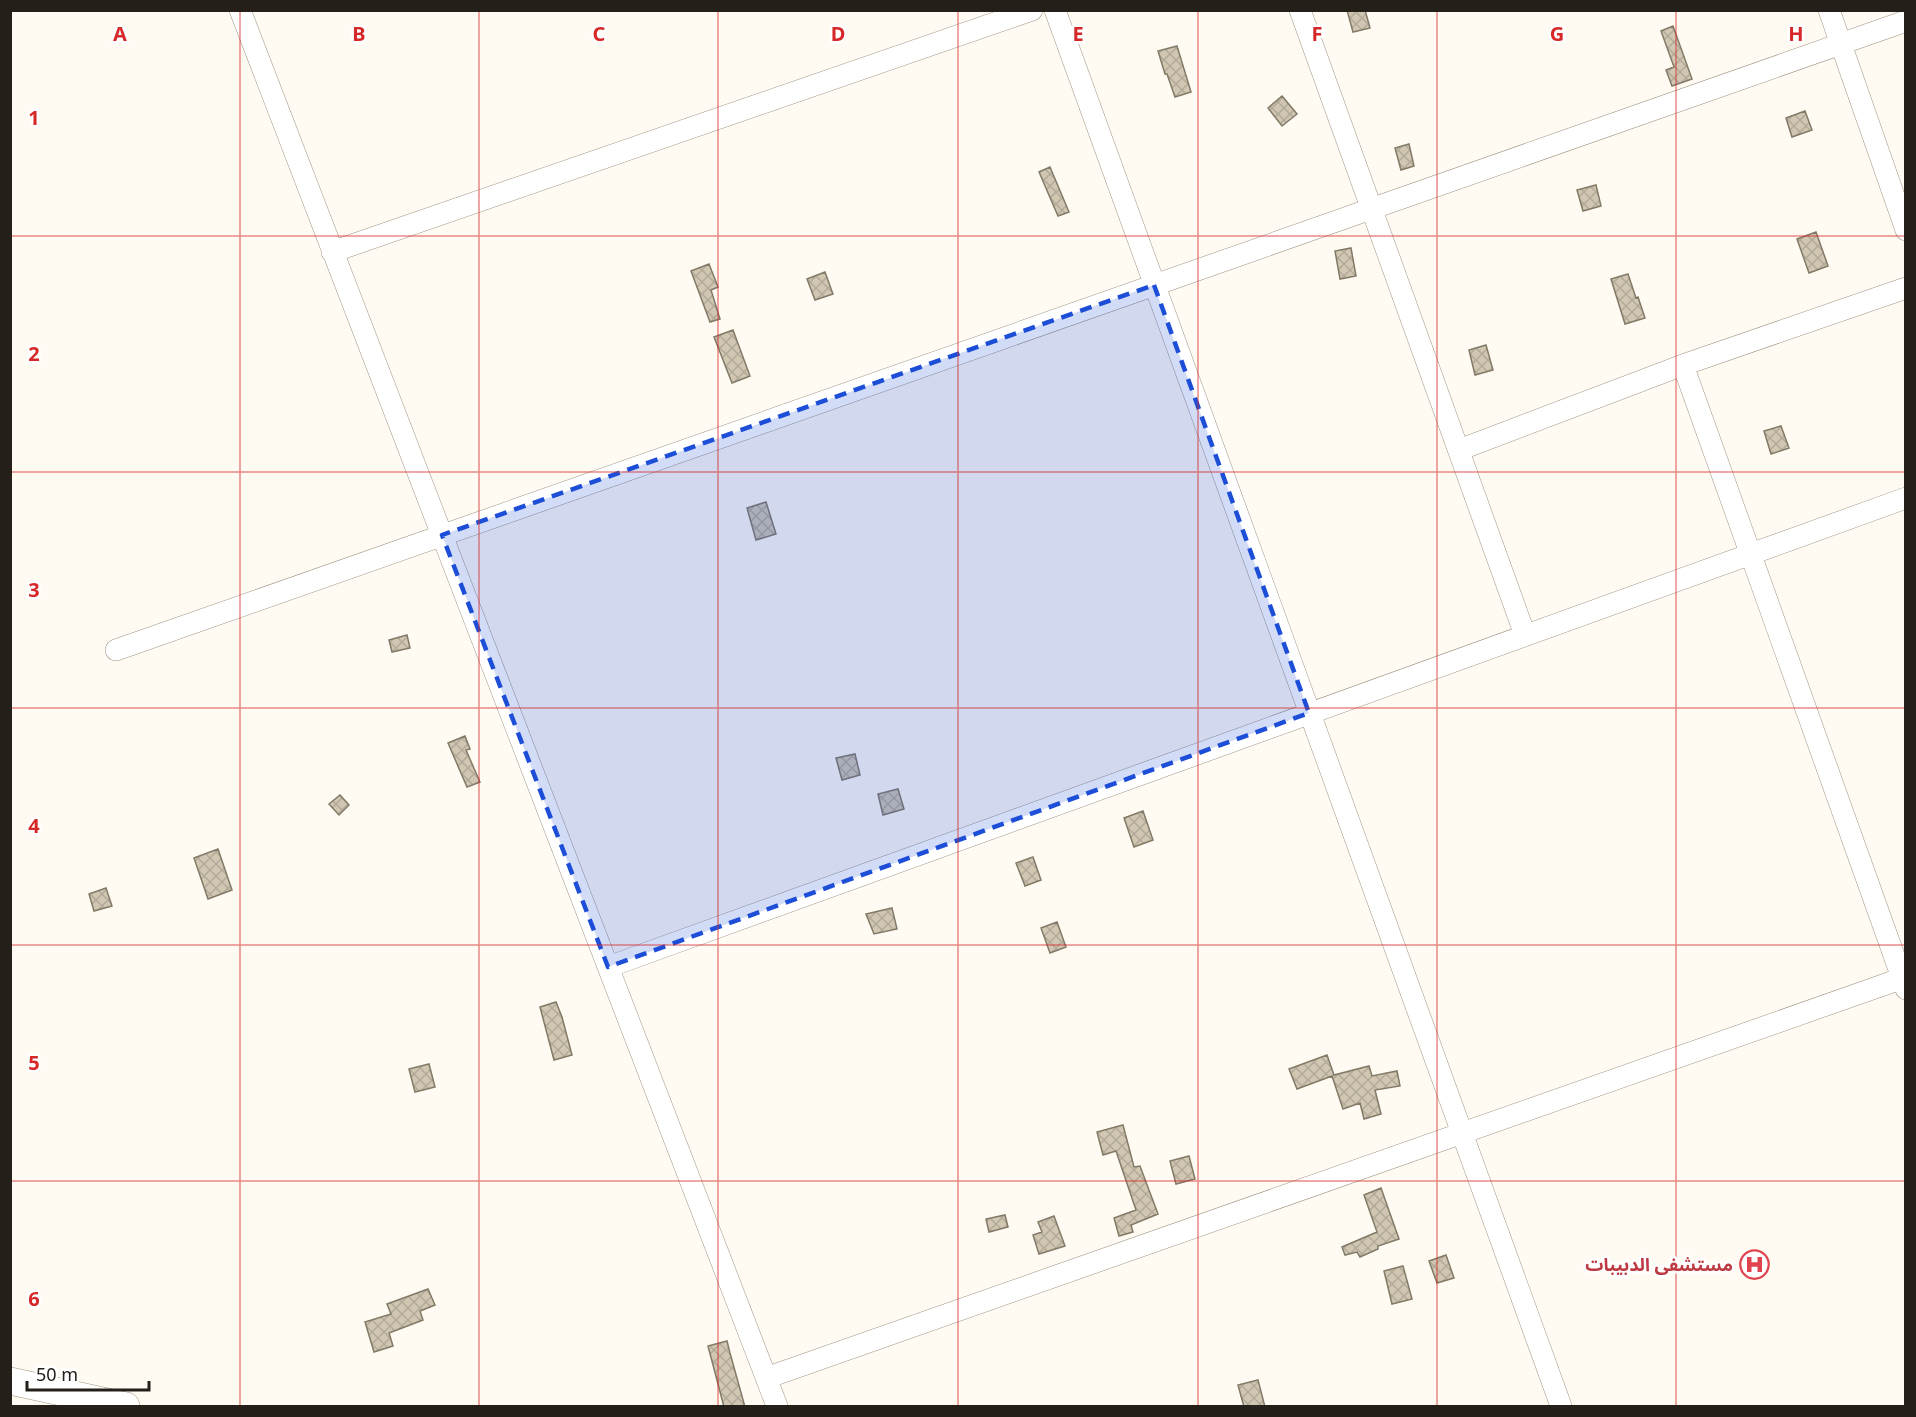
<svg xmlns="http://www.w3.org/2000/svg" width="1916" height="1417" viewBox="0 0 1916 1417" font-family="'Noto Sans','Noto Sans Arabic',sans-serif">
<defs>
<pattern id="building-cross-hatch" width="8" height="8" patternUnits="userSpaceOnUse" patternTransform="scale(1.5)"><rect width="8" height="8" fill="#d0c6b2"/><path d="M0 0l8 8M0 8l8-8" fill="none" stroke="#b2aa98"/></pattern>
</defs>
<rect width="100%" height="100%" fill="#fffbf3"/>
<path fill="url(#building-cross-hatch)" stroke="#827a67" stroke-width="1.5" d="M1347,10H1365L1370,28L1353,32Z
M1673,26L1692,79L1672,86L1666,70L1674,67L1661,31Z
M1177,46L1191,92L1175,97L1167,74H1165L1158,51Z
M1282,96L1297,114L1282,126L1268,108Z
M1805,111L1812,130L1792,137L1786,118Z
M1409,144L1414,166L1401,170L1395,148Z
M1050,167L1069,212L1058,216L1039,172Z
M1596,185L1601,206L1583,211L1577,190Z
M1816,232L1828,266L1809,273L1797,239Z
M1351,248L1356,276L1340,279L1335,251Z
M709,264L718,287L711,290L720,319L710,322L691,271Z
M825,272L833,294L815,300L807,279Z
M1628,274L1636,298L1638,297L1645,318L1625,324L1611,279Z
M733,330L750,376L732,383L714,337Z
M1486,345L1493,370L1475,375L1469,350Z
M1781,426L1789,448L1771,454L1764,431Z
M766,502L776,534L756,540L747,508Z
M407,635L410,648L392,652L389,640Z
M465,736L470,749L466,750L480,782L467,787L448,743Z
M855,754L860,775L842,780L836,758Z
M898,789L904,809L883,815L878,794Z
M340,795L349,805L339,815L329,804Z
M1143,811L1153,840L1134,847L1124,818Z
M218,849L232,890L208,899L194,858Z
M1033,857L1041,880L1025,886L1016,863Z
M106,888L112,906L94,911L89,894Z
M892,908L897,929L874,934L866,914Z
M1057,922L1066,947L1050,953L1041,928Z
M556,1002L562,1017L572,1055L554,1060L540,1007Z
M1327,1055L1334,1075L1369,1066L1372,1076L1397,1071L1400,1086L1375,1090L1381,1114L1364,1119L1360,1103L1343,1109L1332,1076L1297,1089L1289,1069Z
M429,1064L435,1087L415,1092L409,1069Z
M1123,1125L1134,1167L1140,1166L1158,1214L1131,1225L1133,1232L1119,1236L1114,1218L1136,1210L1116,1151L1103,1155L1097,1132Z
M1189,1156L1195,1179L1176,1184L1170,1161Z
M1381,1188L1399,1239L1378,1246V1249L1360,1257L1357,1252L1345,1255L1342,1247L1377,1232L1364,1195Z
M1005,1215L1008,1227L989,1232L986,1219Z
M1054,1216L1065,1246L1039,1254L1033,1235L1042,1232L1038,1222Z
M1446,1255L1454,1278L1437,1283L1429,1261Z
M1403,1266L1412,1299L1392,1304L1384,1271Z
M428,1289L435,1305L420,1311L423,1320L389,1333L393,1346L374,1352L365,1322L391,1314L387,1304Z
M727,1341L730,1353L745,1407H724L708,1346Z
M1258,1380L1265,1407H1244L1238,1385Z"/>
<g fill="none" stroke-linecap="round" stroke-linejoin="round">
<defs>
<path id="minor" d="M240,10L777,1406
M1055,10L1561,1406
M1300,10L1525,635
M1829,10L1906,230
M332,252L1032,10
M1683,365L1906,989
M1459,450L1683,365L1906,288
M116,650L1906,21
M608,967L1906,498
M766,1378L1906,977"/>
<path id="major" d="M10,1381L126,1406"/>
</defs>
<use href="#minor" stroke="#a09784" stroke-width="22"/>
<use href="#major" stroke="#a09784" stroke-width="28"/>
<use href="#minor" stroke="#fff" stroke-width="21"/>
<use href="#major" stroke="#fff" stroke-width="27"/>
</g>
<path fill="#1d4ed8" fill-opacity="0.2" stroke="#1d4ed8" stroke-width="4.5" stroke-dasharray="12 8" stroke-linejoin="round" d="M1154,285L1309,713L608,967L442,535Z"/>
<path fill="none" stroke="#d62828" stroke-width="1.5" stroke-opacity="0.55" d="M240,10V1406M479,10V1406M718,10V1406M958,10V1406M1198,10V1406M1437,10V1406M1676,10V1406M10,236H1906M10,472H1906M10,708H1906M10,945H1906M10,1181H1906"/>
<defs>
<symbol id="hospital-ring" viewBox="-11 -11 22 22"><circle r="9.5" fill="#fff" stroke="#e0444e" stroke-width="1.5"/><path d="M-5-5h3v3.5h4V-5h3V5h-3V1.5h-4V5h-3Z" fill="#e0444e"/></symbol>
</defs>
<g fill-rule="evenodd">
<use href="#hospital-ring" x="1738" y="1248" width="33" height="33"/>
</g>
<g text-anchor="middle" stroke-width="5" stroke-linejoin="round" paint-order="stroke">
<g font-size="18" font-weight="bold" fill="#be3a42" stroke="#fff" text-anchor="end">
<text x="1733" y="1271">مستشفى الدبيبات</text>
</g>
</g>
<g font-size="20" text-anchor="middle" font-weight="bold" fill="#d62828" stroke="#fff" stroke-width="5" stroke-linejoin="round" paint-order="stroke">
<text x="120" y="41">A</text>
<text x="359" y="41">B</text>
<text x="599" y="41">C</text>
<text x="838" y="41">D</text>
<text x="1078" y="41">E</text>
<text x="1317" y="41">F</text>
<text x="1557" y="41">G</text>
<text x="1796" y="41">H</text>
<text x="34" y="125">1</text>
<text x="34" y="361">2</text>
<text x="34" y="597">3</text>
<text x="34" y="833">4</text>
<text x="34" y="1070">5</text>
<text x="34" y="1306">6</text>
</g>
<rect width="1916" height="1417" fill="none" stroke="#242019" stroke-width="24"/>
<path d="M27 1381v9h122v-9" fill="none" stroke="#242019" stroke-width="3"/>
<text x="36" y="1381" font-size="18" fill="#242019" stroke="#ffffff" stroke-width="4.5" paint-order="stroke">50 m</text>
</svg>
